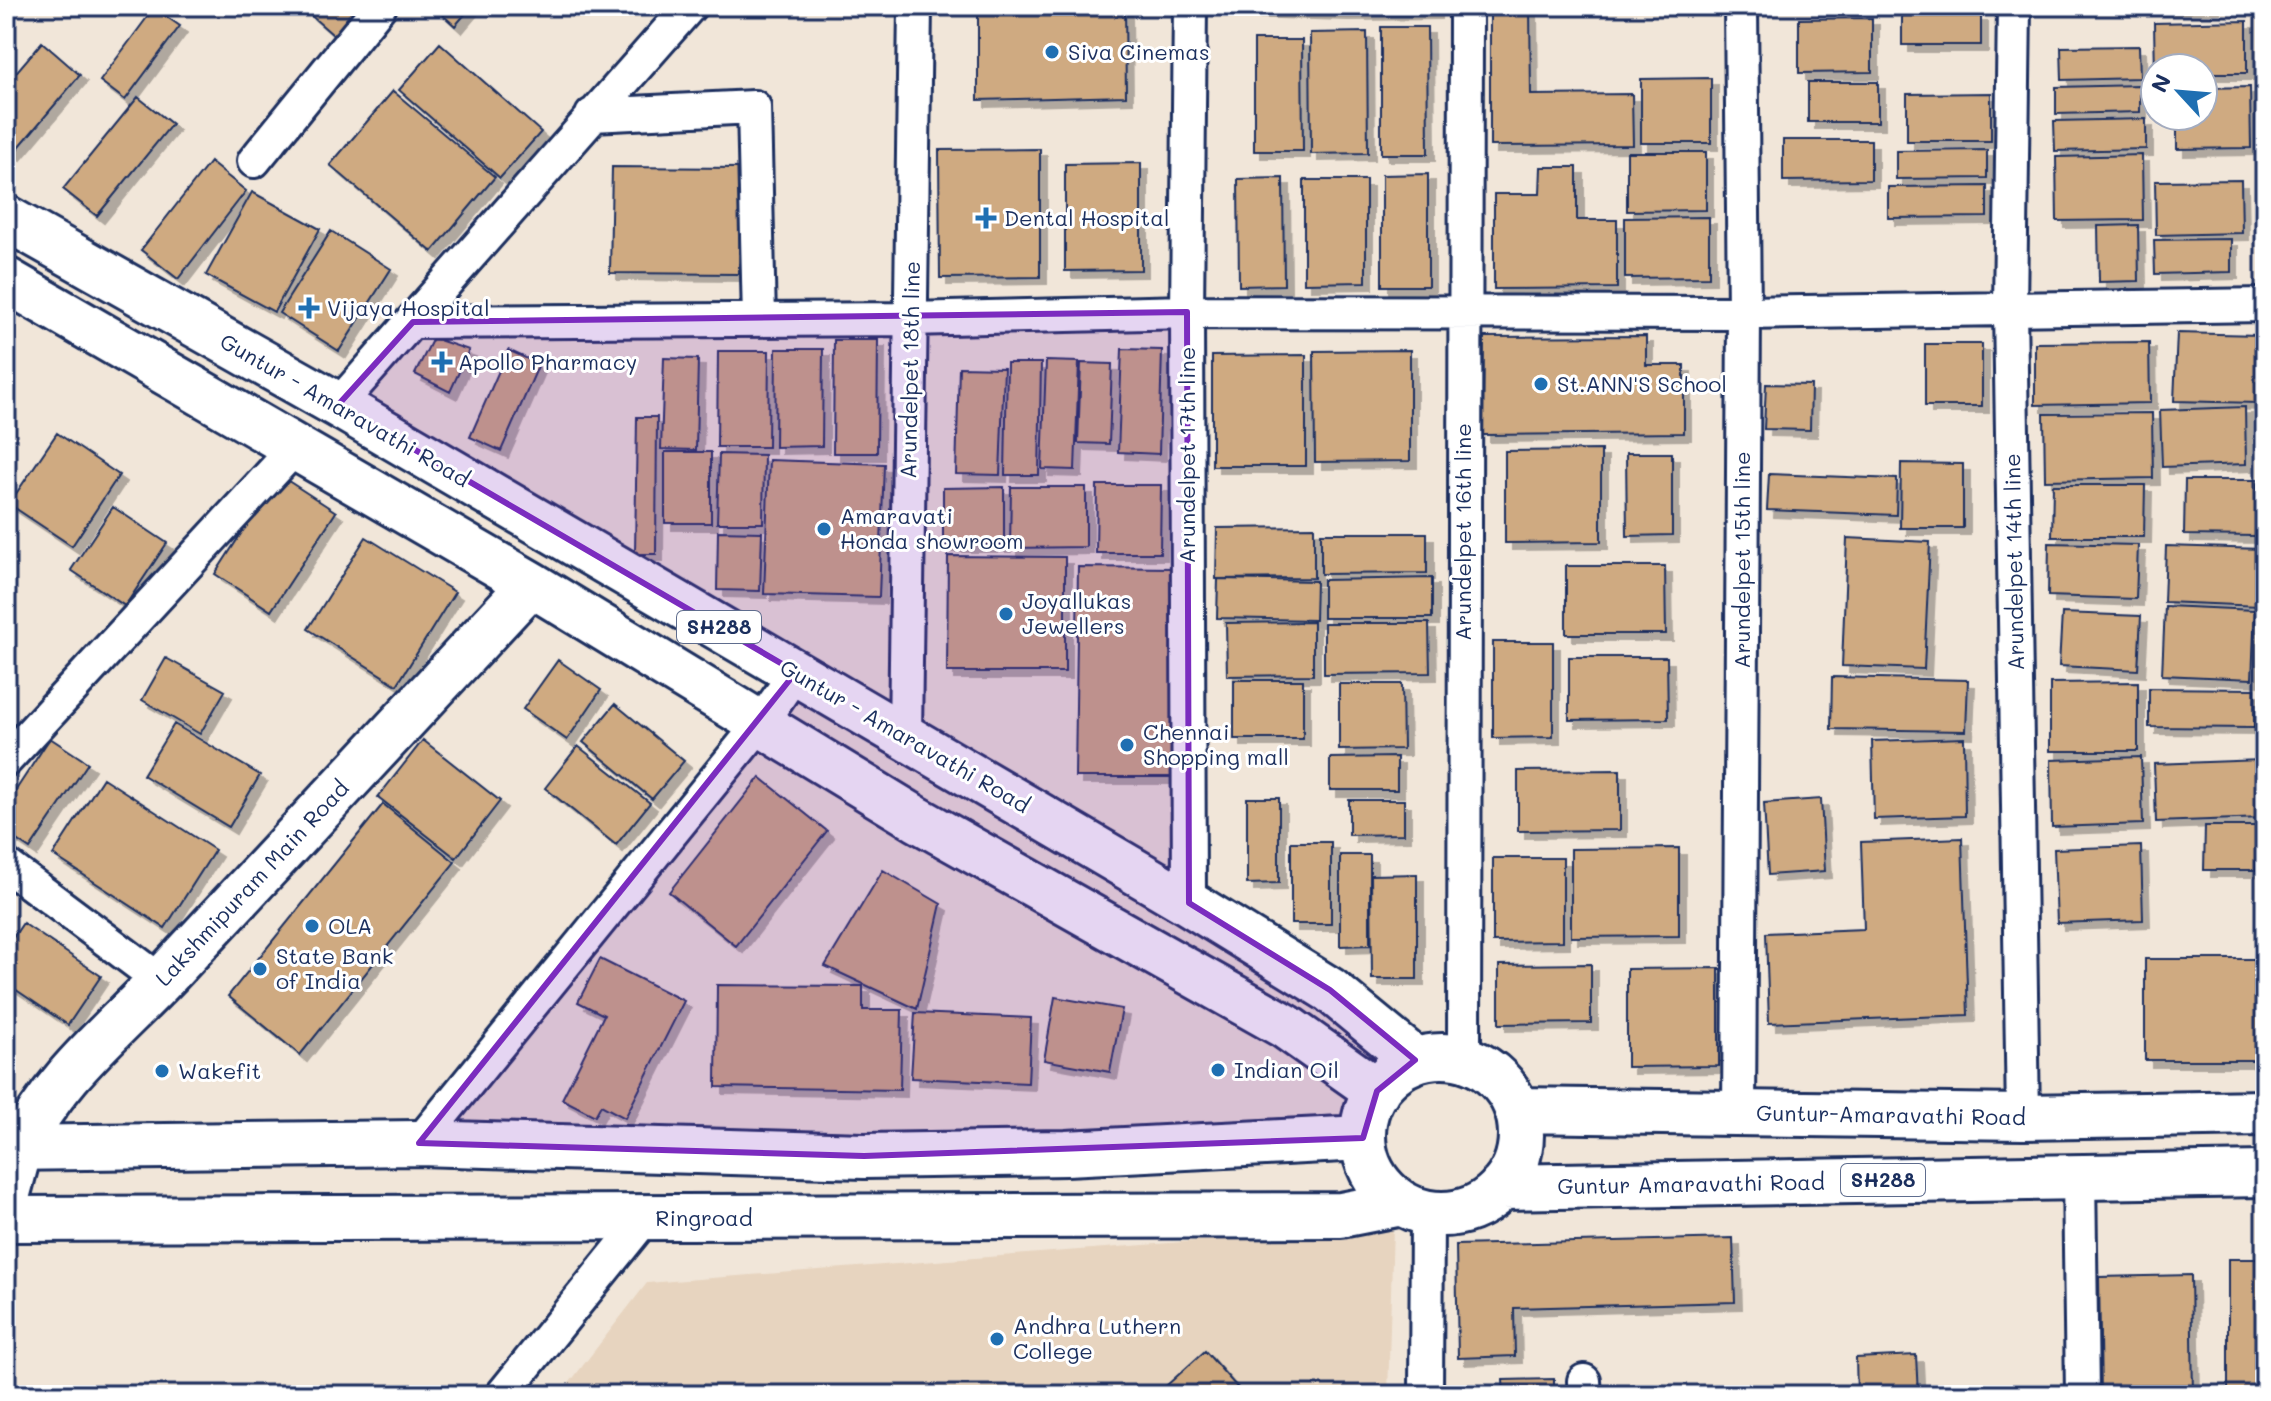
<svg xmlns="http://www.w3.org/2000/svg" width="2271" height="1401" viewBox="0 0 2271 1401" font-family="Mali,sans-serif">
<defs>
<filter id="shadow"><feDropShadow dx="7" dy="7" stdDeviation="0" flood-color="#0004"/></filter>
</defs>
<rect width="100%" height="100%" fill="#f1e6d9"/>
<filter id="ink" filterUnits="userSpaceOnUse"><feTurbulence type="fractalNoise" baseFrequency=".0125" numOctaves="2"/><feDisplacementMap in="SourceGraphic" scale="16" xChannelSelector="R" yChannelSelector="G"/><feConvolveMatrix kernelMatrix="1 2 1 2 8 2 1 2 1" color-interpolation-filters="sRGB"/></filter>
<g filter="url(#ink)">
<path fill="#e7d4bf" d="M1393,1226L1388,1395H560L647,1283Z"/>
<path fill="#cfaa81" stroke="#1b2f5e" stroke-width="2" filter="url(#shadow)" d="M314,6H371L340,41L308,13Z
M433,6H472L455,26Z
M978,6H1125L1126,96L978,100Z
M1234,6H1341V13L1234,10Z
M1341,6H1434V12L1341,13Z
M1490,6H1530L1531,95L1632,94L1633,145L1490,146Z
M2141,6H2214L2141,8Z
M154,8L180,26L125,100L100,81Z
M1981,15V45H1902V16Z
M1872,18V72L1799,73V19Z
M2247,21V73H2203V68H2155V74L2154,23Z
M1381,27H1427L1428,154H1381Z
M1367,32L1368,153L1311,154L1310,33Z
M1254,40H1302L1303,151H1254Z
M42,42L80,75L14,153L6,146V84Z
M440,43L541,132L500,178L399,90Z
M2139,46L2140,78L2062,80L2061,47Z
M1711,78V143H1641V79Z
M1808,82H1878V122H1808Z
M2140,85V112L2056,114V87Z
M2250,87L2251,148L2177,149V116H2203V88Z
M393,91L495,177L432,252L330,165Z
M1991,93V141H1907V94Z
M138,97L172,124L97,216L63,189Z
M2146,119V149L2055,151L2054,121Z
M1783,140H1871V180L1783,181Z
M1040,149V277L940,278L939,150Z
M1987,150V178L1896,179V151Z
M1627,152H1706V210L1627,211Z
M2142,155L2143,220L2057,221L2056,157Z
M210,162L246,191L178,279L141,250Z
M1141,163V270L1065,271V164Z
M612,167L741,168L739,274L610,273Z
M1541,167H1577V220H1617V288L1494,289V194H1540Z
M1428,174V286H1382V175Z
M1283,178L1284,285L1239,286L1238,179Z
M1304,180H1366V282L1304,283Z
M2241,180L2242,233L2156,235L2155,181Z
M1987,186V217L1888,218V187Z
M252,192L320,229L274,312L206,275Z
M1709,217V277L1625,278V218Z
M2138,225L2139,281L2099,282L2098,226Z
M331,231L391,269L339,351L279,313Z
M2231,239V272L2155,274L2154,240Z
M2177,333L2259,335L2258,403L2174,401Z
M1646,336V365H1684V433L1483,435L1484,337Z
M433,338L469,350L450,392L415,374Z
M834,340H878L877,453H833Z
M2149,342L2150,403L2035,405V343Z
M1925,344H1982V406H1925Z
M776,349H823L822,446L775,447Z
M1122,349L1162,350L1159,454L1118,452Z
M508,350L539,364L501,451L470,437Z
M1410,350V461L1315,462L1314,351Z
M718,351H769L768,447H717Z
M1306,355V466H1212V356Z
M664,358L698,359L696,450L661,449Z
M1046,361L1079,362L1075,470L1042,469Z
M1007,363H1041L1039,475H1005Z
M1081,363L1112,364L1109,444L1078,443Z
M959,367L1004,368L1000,475L956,474Z
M1766,384L1811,385L1810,430L1764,429Z
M2245,407L2246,464L2162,467L2160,410Z
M2152,413L2153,478L2045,480L2044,414Z
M637,417H657L656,554H635Z
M57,433L119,475L72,546L9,504Z
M1601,450V542L1505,543V451Z
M665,452H711V523H665Z
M1626,453H1672V535L1627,536Z
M719,454L764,455L763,523H717Z
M769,460L884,464L879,597L764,594Z
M1901,463L1963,464V528H1900Z
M1769,474L1897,479L1896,515L1767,510Z
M279,475L336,512L271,611L215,574Z
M2185,480H2257L2256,536L2184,535Z
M1097,485H1161L1160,553H1096Z
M2053,485H2145L2144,537H2052Z
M1004,487V545H943V488Z
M1011,487H1086V547L1010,548Z
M113,507L167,543L125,606L71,570Z
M1314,527V578L1216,579L1217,528Z
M718,531L762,532L760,591L717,590Z
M1321,533H1427V573L1321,574Z
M366,537L455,592L397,685L308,629Z
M1847,538L1930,542L1924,669L1842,666Z
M2049,543L2138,545L2136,599L2048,596Z
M2166,546L2262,549L2260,606L2164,602Z
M948,556L1065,557V672H947Z
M1566,566H1665L1666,634H1566Z
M1078,567L1174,568L1172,777H1075Z
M1432,578V618H1323V580Z
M1218,579L1316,581L1315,620L1217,618Z
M2165,606L2255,610L2252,679L2162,675Z
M2062,613L2141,616L2138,670L2059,666Z
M1313,622V675L1227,676L1226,623Z
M1324,623H1429L1430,673L1324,674Z
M1493,642H1553V737L1493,738Z
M1569,657H1667L1668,719L1569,720Z
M166,658L225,691L200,734L142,700Z
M558,660L601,690L567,740L523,709Z
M1832,677L1968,680L1966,731L1831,729Z
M1234,680H1303V739H1234Z
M2138,682V751H2050V683Z
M1339,684H1402L1403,749L1339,750Z
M2149,688L2255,689L2254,728L2149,727Z
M615,704L684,761L652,799L583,742Z
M174,724L260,775L229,827L143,775Z
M50,738L88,763L30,849L6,833V805Z
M1964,738L1965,816L1874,819L1872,741Z
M423,740L500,801L456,858L378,797Z
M578,746L650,803L616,845L545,788Z
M1397,757V790H1330V758Z
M2141,757L2143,824L2052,827L2051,760Z
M2261,760L2263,818L2156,822L2154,764Z
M1620,770V830L1518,831V771Z
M760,777L827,831L736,946L669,892Z
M103,778L215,850L165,928L53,855Z
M1247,798H1279V883L1247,884Z
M1821,799L1825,871L1768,875L1764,803Z
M1349,800H1404V834L1349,835Z
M383,804L455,862L300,1055L228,996Z
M2205,826H2257L2256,870H2204Z
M1962,838L1968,1015L1769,1023L1766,933L1864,929L1861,842Z
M1291,842H1331V924H1291Z
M2141,846L2143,920L2057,923L2054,849Z
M1679,848V936L1571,937V849Z
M1340,855H1370V945L1340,946Z
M1493,858H1563V941L1493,942Z
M883,870L941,904L917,1009L825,966Z
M1417,874V979H1372L1371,875Z
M23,923L101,976L68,1025L6,983V948Z
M600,959L684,1001L625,1118L601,1105L595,1116L562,1099L604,1015L578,1002Z
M2145,959H2262L2261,1060H2145Z
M1591,964V1023L1499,1024V965Z
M1719,968V1066L1627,1067V969Z
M717,985L863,986V1010H902L900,1090L716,1087Z
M1055,997L1122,1009L1110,1072L1044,1060Z
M915,1013L1031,1018L1028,1083L911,1078Z
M1733,1238L1735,1302L1514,1308L1515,1356L1458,1358L1456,1245Z
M2228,1259H2265V1395H2228Z
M2191,1275L2193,1395H2101L2099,1277Z
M1205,1351L1244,1395H1156Z
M1916,1355L1918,1395H1857L1856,1358Z
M1554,1379V1395H1504L1503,1380Z"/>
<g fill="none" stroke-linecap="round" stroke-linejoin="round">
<defs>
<path id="street" d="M2014,6L2010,309L2023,1117
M592,115L754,107L759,320
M254,161L380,6
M413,322L910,319L1187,312L1744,313L2265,305
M338,405L690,6
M905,735L915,6
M6,760L295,448
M6,865L161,981
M1189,903L1187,312L1190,6
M1464,1059L1466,6
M1739,1114L1744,313L1741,6
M419,1143L760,724L796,672
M2079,1175L2082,1395
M1584,1381L1585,1395
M502,1395L645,1218
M1426,1395L1427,1213"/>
<path id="secondary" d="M6,1201L20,1148"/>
<path id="primary" d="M6,218L338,405L1189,903L1330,990L1415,1060
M6,280L531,584L917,819L1285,1026L1377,1091
M1363 1135a79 79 0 1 1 158 0a79 79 0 1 1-158 0Z
M1517,1110L2023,1117L2265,1113
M6,1148L419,1143L864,1156L1066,1153L1363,1138
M20,1148C55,1074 122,1024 176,965C295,838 413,711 531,584
M1501,1187L2265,1174
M6,1219L1341,1215L1402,1203"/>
</defs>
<use href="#street" stroke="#1b2f5e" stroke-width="38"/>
<use href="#secondary" stroke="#1b2f5e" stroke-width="50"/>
<use href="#primary" stroke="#1b2f5e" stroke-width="50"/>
<use href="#street" stroke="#fff" stroke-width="32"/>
<use href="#secondary" stroke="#fff" stroke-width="44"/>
<use href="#primary" stroke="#fff" stroke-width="44"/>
</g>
</g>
<path fill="#7b2cbf" fill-opacity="0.2" stroke="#7b2cbf" stroke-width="6" stroke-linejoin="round" d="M1187,312L1189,903L1330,990L1415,1060L1377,1091L1363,1138L864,1156L419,1143L796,672L338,405L413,322Z"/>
<g fill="#1f6fb2" stroke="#fff" stroke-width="3">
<circle cx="1052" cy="52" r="8"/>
<path d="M982 206h8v8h8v8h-8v8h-8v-8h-8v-8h8z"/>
<path d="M305 296h8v8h8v8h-8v8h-8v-8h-8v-8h8z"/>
<path d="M438 350h8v8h8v8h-8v8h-8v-8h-8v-8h8z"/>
<circle cx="1541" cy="384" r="8"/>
<circle cx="824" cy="529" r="8"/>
<circle cx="1006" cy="614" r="8"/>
<circle cx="1127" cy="745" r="8"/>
<circle cx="312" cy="926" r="8"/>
<circle cx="260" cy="969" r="8"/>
<circle cx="1218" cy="1070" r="8"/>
<circle cx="162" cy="1071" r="8"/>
<circle cx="997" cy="1339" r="8"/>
</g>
<g text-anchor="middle" stroke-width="6" stroke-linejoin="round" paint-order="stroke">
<g fill="#fff" stroke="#5f6d8e" stroke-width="2">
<rect x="677" y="611" width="84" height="32" rx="6"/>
<rect x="1841" y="1164" width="84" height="32" rx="6"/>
</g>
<g font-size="20" font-weight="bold" fill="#1b2f5e">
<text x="719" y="634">SH288</text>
<text x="1883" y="1187">SH288</text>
</g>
<g font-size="22" fill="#1b2f5e" stroke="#fff" text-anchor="start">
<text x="1068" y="60">Siva Cinemas</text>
<text x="1004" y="226">Dental Hospital</text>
<text x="327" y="316">Vijaya Hospital</text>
<text x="458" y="370">Apollo Pharmacy</text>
<text x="1557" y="392">St.ANN'S School</text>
<text x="840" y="524">Amaravati<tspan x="840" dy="25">Honda showroom</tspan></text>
<text x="1022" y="609">Joyallukas<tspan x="1022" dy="25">Jewellers</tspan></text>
<text x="1143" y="740">Chennai<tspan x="1143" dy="25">Shopping mall</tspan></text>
<text x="328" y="934">OLA</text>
<text x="276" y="964">State Bank<tspan x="276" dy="25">of India</tspan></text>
<text x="1234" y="1078">Indian Oil</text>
<text x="178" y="1079">Wakefit</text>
<text x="1013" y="1334">Andhra Luthern<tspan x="1013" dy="25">College</tspan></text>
</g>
<g font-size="22" fill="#1b2f5e" stroke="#fff">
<text transform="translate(910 370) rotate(-89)" y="8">Arundelpet 18th line</text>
<text transform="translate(345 410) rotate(30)" y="8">Guntur - Amaravathi Road</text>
<text transform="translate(1187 455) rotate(-90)" y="8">Arundelpet 17th line</text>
<text transform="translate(1463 532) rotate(-90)" y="8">Arundelpet 16th line</text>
<text transform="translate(1742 560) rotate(-90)" y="8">Arundelpet 15th line</text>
<text transform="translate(2014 562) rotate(-91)" y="8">Arundelpet 14th line</text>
<text transform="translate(905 736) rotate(30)" y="8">Guntur - Amaravathi Road</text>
<text transform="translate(252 883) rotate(-47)" y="8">Lakshmipuram Main Road</text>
<text transform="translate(1891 1115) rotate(1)" y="8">Guntur-Amaravathi Road</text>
<text transform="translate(1691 1184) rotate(-1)" y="8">Guntur Amaravathi Road</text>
<text x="704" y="1226">Ringroad</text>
</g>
</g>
<rect width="2271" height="1401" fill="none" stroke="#fff" stroke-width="32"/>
<rect x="16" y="16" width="2239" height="1369" fill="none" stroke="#1b2f5e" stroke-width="3" filter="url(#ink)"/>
<g transform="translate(2179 92) rotate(296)"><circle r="38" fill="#ffffff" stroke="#a4acbf" stroke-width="2"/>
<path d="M0-6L14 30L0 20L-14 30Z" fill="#1f6fb2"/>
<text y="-12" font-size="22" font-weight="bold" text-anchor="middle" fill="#1b2f5e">N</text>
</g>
</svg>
